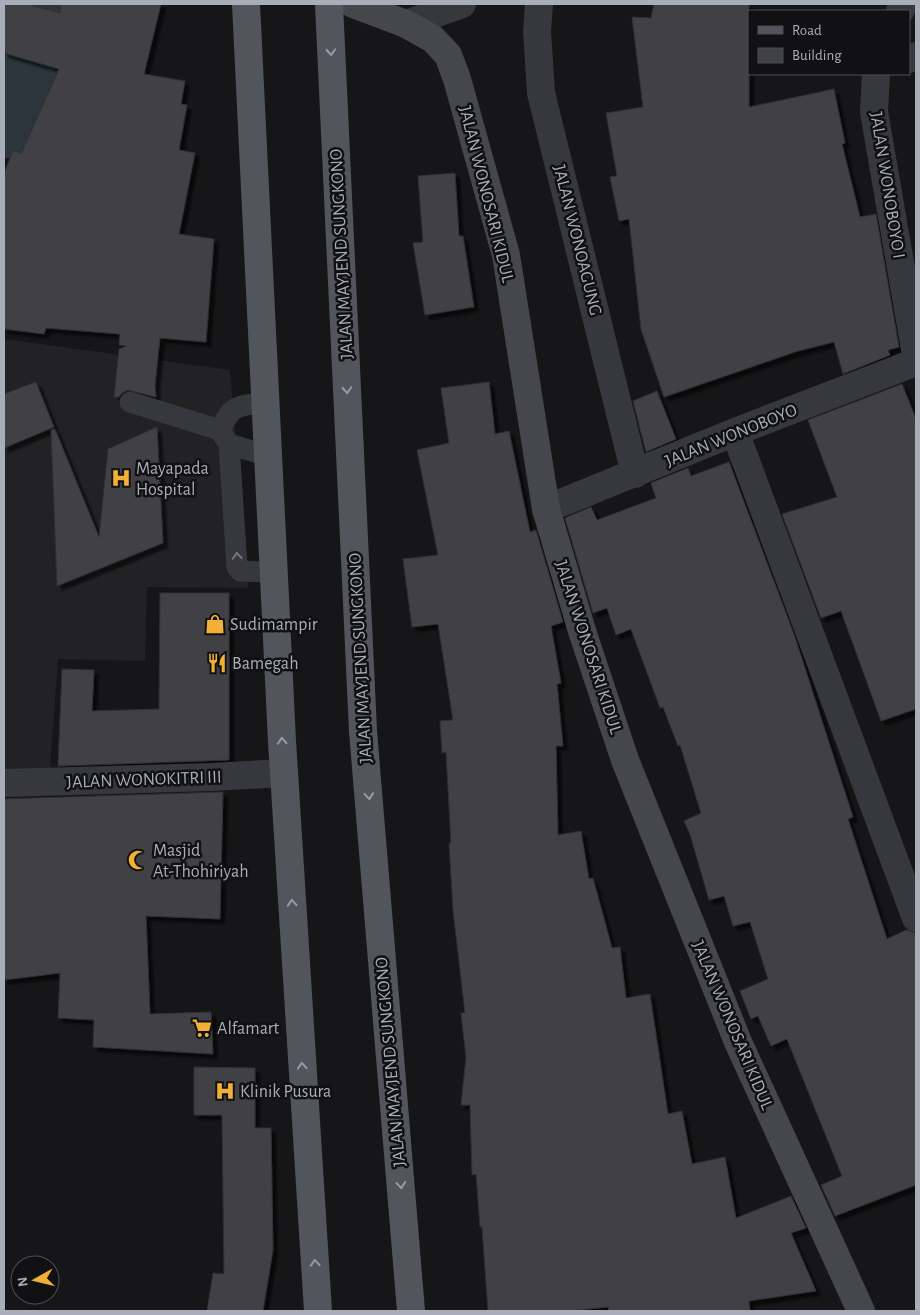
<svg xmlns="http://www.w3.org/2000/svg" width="920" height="1315" viewBox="0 0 920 1315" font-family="'Alegreya Sans',sans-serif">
<defs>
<filter id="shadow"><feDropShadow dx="4.5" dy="4.5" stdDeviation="1" flood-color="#0009"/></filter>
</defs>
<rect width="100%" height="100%" fill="#161618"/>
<path fill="#222225" d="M4,339L230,370L248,588L147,587L145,661L58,659L50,770H4Z"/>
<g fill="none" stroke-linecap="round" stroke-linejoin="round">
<path stroke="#2c353c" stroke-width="71" d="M4,123L58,22L64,4"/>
</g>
<path fill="#404145" stroke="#303034" filter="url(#shadow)" d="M4,4H27L60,13L61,4H161L144,74L185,81L181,104L187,105L179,150L195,153L179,234L214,239L206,342L160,338L155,385L156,397L128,390L122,393L119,397H114L119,349L127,346L119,345L120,334L46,328L44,334L4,329V174L13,150L21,154L59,69L4,53Z
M654,4H749V107L834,89L845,143L842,144L860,217L876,214L899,347L888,350L890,355L843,374L834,342L798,351L664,397L641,329L629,219L619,221L610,177L617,176L606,113L643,107L632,17L651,18Z
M455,173L459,236H463L474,307L425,315L413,243L423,242L418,176Z
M36,382L54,427L4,448V394Z
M489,382L495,434L509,431L530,532L536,530L563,622L551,626L561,683L557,684L563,746H556L558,835L581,831L589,879L593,878L612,948L620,947L626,998L650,994L668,1114L682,1111L692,1164L725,1157L736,1218L791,1196L806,1228L791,1233L816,1291L749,1301L750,1311H609L608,1307L568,1311H488L482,1227H480L476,1174L472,1175L470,1105H461L466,1057L461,1013H465L453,910L449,843H451L446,752L442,753L440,721L453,720L438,624L412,627L403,559L438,555L417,450L449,443L441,388Z
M902,384L916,419V709L881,721L841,611L821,618L782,514L837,497L808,420Z
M657,391L676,439L646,452L633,401Z
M157,427L163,543L57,586L51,430L55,429L99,537L108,449Z
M729,462L795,637L853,817L848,819L887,939L906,930L916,933V1185L835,1216L821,1185L842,1176L787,1039L771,1046L758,1016L751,1019L740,991L768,979L750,922L733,926L724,896L709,900L690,834L684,821L701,813L680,745L678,746L663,707L660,708L631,629L616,635L607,608L593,613L565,518L591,507L597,520L656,498L651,483L688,468L691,476Z
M160,593H229V760L58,766L62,669L94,670L92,711L159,709Z
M223,792L220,919L146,916L150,1014L211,1012L213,1054L93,1047L94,1020L58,1018L60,973L4,980V799Z
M194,1067L255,1068V1128H271L273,1250L263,1311H207L213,1273L224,1274L222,1115H194Z"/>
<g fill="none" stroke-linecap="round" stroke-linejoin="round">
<path stroke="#37383d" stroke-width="21" d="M130,402L220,430L229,444L237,567L240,571L273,572
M220,430C233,403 237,407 265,402
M229,444L268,456"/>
<path stroke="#37383d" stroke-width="28" d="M539,4L537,31L541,93L635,474
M900,11L904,4
M406,24L462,4
M909,59L916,56
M876,74L874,112L916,355
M735,432L916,918
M546,509L735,432L916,362
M4,783L211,777L284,773"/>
<path stroke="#45474d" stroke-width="28" d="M353,4L406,24L433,39L448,55L457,79L506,255L546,509L582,631L625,760L738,1042L861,1311"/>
<path stroke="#53555c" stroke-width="28" d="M246,4L282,741L318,1311
M329,4L363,731L411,1311"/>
</g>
<defs><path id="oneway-chevron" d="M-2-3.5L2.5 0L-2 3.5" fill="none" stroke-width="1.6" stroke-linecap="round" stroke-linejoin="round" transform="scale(1.25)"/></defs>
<g stroke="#979ba6">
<use href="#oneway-chevron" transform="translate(331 52) rotate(87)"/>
<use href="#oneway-chevron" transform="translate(347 390) rotate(87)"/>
<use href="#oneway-chevron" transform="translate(282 741) rotate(-93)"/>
<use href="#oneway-chevron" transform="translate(369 796) rotate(85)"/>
<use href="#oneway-chevron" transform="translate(292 903) rotate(-94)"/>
<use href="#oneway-chevron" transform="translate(302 1066) rotate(-94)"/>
<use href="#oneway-chevron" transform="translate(401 1185) rotate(85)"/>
<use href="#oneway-chevron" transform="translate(315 1263) rotate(-94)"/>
</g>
<use stroke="#757881" href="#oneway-chevron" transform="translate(237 556) rotate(-94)"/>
<defs>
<symbol id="hospital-bare" viewBox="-9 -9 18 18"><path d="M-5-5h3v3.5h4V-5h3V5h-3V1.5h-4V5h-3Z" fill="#f2b134" stroke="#111113" stroke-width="2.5" paint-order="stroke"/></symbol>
<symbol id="shop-bare" viewBox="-9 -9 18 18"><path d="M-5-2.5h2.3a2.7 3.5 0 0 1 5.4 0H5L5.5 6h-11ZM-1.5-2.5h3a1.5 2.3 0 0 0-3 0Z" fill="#f2b134" stroke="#111113" stroke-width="2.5" paint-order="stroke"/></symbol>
<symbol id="restaurant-bare" viewBox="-9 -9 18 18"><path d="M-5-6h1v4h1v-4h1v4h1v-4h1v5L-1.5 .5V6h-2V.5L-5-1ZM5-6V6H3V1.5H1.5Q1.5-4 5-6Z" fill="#f2b134" stroke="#111113" stroke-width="2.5" paint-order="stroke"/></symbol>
<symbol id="mosque-bare" viewBox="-9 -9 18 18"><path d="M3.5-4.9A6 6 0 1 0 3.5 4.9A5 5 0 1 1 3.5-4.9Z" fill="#f2b134" stroke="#111113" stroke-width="2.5" paint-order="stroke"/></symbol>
<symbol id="supermarket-bare" viewBox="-9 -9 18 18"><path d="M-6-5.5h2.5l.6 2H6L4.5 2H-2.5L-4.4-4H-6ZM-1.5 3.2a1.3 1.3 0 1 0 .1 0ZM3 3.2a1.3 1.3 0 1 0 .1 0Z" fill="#f2b134" stroke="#111113" stroke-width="2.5" paint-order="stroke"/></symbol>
</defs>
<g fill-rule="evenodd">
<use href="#hospital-bare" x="107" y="464" width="28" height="28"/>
<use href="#shop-bare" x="201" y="610" width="28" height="28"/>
<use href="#restaurant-bare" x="203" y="649" width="28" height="28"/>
<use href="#mosque-bare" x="124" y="846" width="28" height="28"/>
<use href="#supermarket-bare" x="188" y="1014" width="28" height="28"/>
<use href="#hospital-bare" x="211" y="1077" width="28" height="28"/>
</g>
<g text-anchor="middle" stroke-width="5" stroke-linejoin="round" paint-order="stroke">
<g font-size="18" fill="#a8adb8" stroke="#111113">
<text transform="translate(888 185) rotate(81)" y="6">JALAN WONOBOYO I</text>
<text transform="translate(487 194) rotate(76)" y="6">JALAN WONOSARI KIDUL</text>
<text transform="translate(578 240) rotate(76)" y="6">JALAN WONOAGUNG</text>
<text transform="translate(341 254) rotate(-93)" y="6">JALAN MAYJEND SUNGKONO</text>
<text transform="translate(731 435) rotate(-22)" y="6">JALAN WONOBOYO</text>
<text transform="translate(589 647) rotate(72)" y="6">JALAN WONOSARI KIDUL</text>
<text transform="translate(360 658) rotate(-93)" y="6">JALAN MAYJEND SUNGKONO</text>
<text transform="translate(144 779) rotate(-2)" y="6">JALAN WONOKITRI III</text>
<text transform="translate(733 1025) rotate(67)" y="6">JALAN WONOSARI KIDUL</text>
<text transform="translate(390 1062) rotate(-95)" y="6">JALAN MAYJEND SUNGKONO</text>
</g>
<g font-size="18" fill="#a8adb8" stroke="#111113" text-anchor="start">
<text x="136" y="474">Mayapada<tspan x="136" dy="21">Hospital</tspan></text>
<text x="230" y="630">Sudimampir</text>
<text x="232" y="669">Bamegah</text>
<text x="153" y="856">Masjid<tspan x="153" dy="21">At-Thohiriyah</tspan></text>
<text x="217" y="1034">Alfamart</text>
<text x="240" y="1097">Klinik Pusura</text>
</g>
</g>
<rect width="920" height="1315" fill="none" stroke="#a8adb8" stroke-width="10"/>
<rect x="748" y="10" width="162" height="65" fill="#111113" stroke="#4d4f55"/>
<rect x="758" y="26" width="25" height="8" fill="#53555c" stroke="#4d4f55"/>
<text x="792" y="35" font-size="15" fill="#a8adb8">Road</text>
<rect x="758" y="48" width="25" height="15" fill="#404145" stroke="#4d4f55"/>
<text x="792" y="60" font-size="15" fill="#a8adb8">Building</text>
<g transform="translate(35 1280) rotate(262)"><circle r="24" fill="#111113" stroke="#4d4f55"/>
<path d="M0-4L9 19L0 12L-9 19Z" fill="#f2b134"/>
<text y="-8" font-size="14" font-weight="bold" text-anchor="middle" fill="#a8adb8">N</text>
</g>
</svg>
